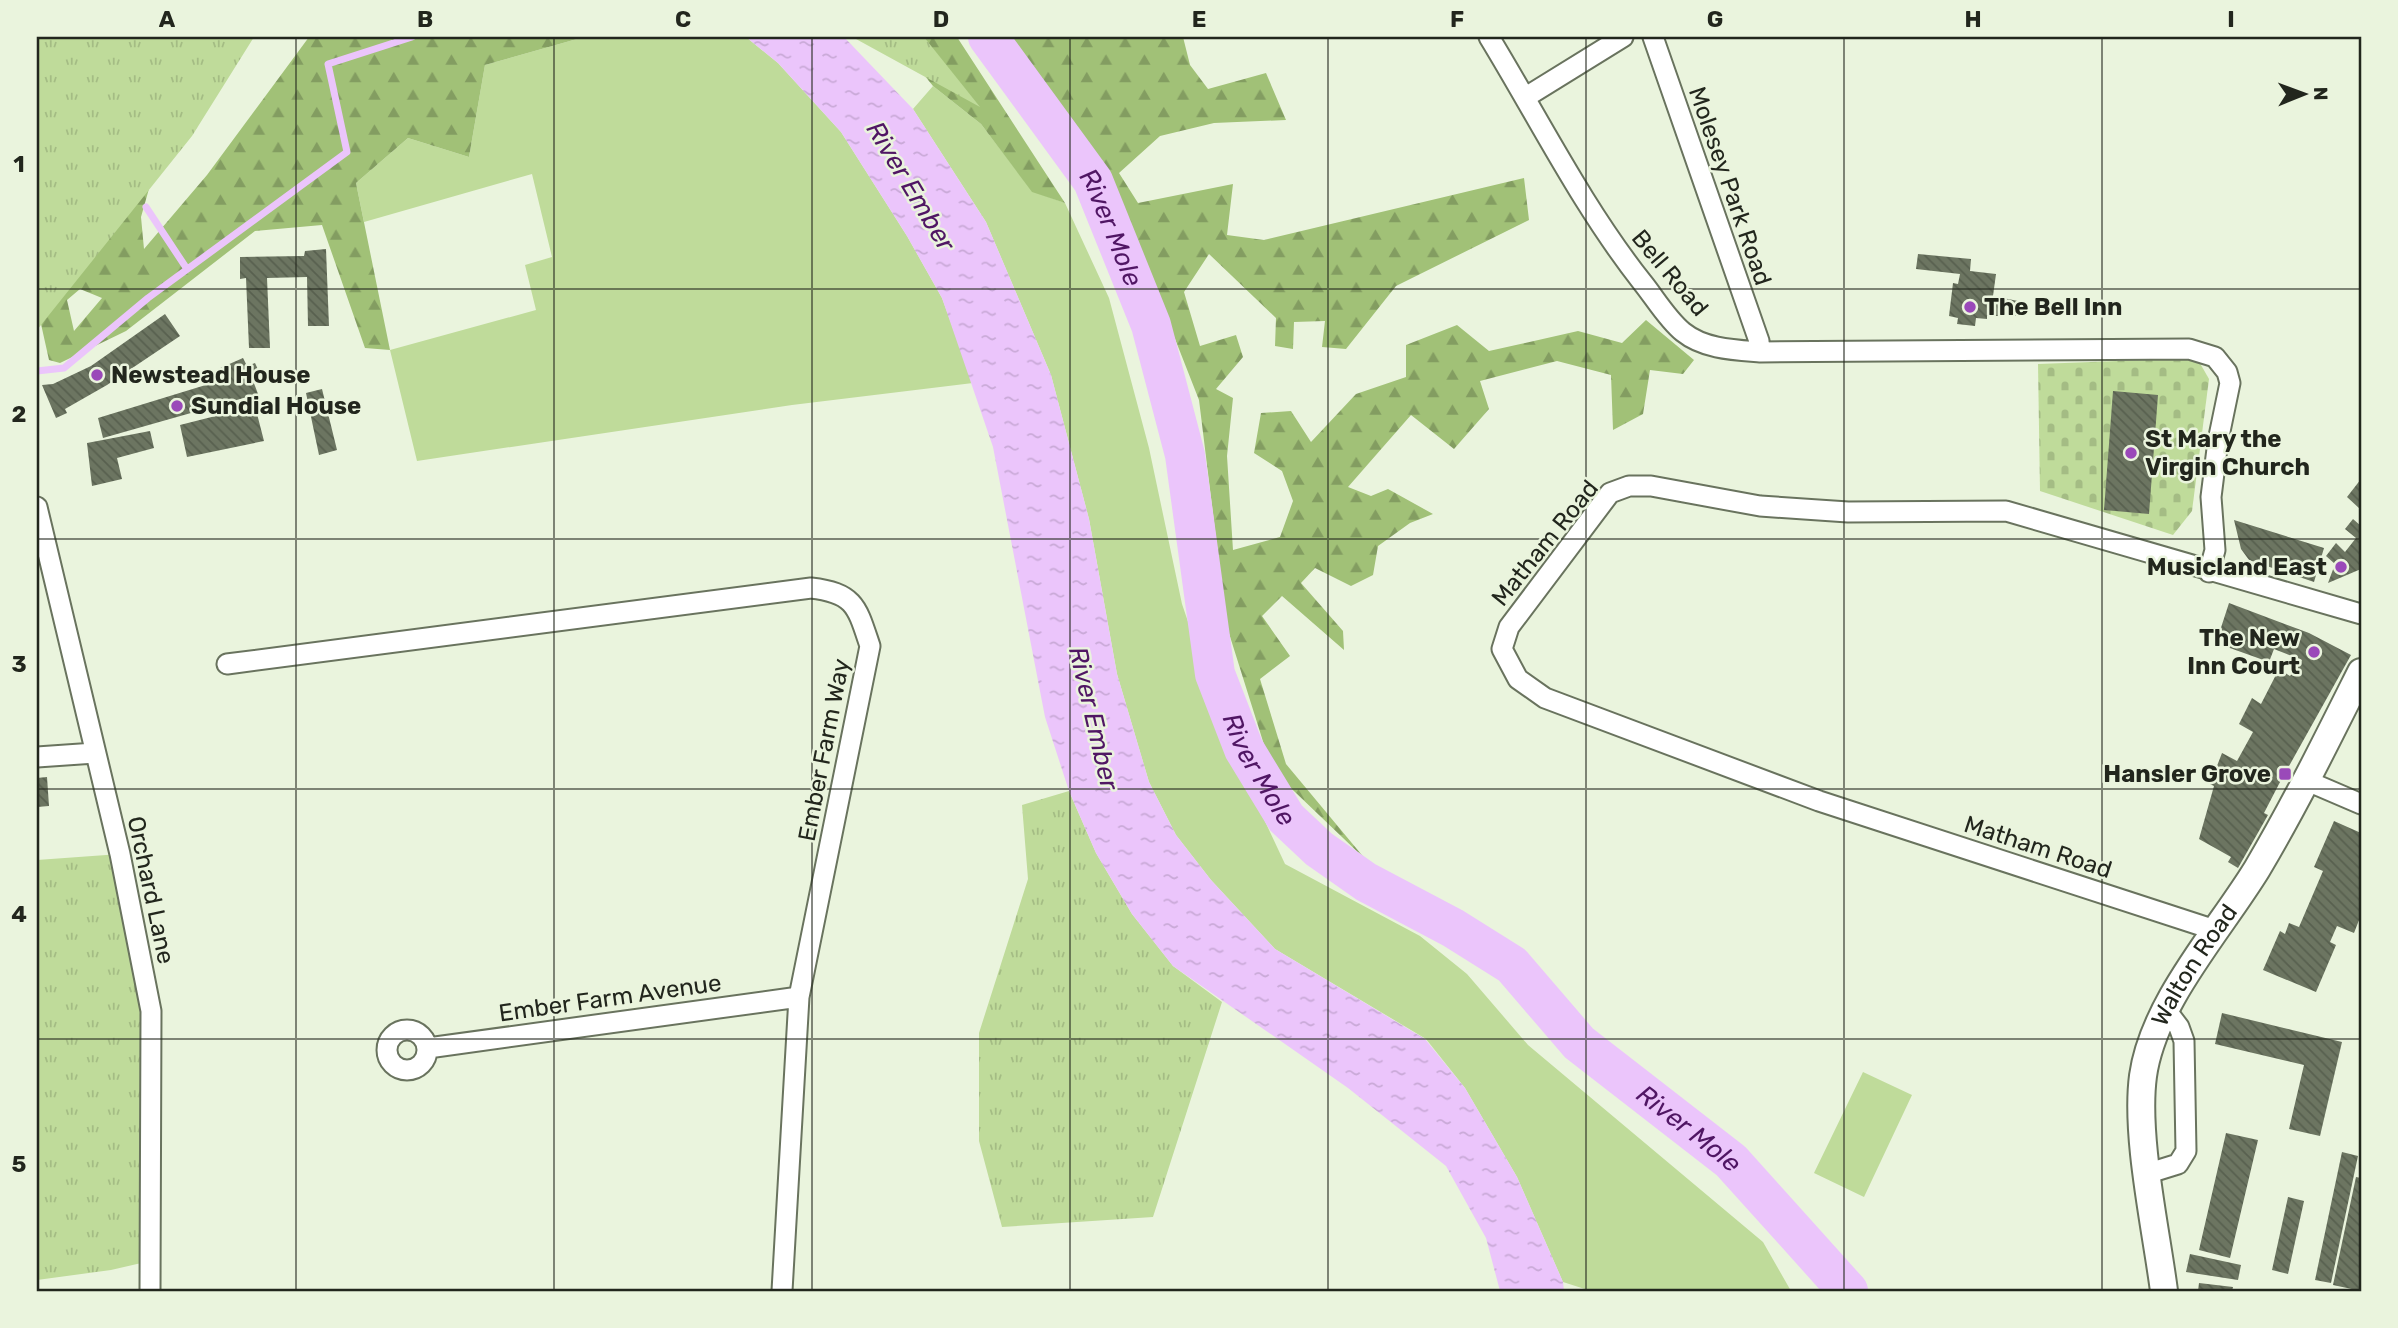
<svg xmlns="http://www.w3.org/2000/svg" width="2398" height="1328" viewBox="0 0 2398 1328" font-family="Rubik,sans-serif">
<defs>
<pattern id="forest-firs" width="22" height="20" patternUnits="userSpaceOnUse" patternTransform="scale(1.75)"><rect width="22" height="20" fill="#a1c177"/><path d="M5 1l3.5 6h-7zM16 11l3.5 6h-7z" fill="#839d61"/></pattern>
<pattern id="cemetery-stones" width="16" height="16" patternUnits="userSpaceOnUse" patternTransform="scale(1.75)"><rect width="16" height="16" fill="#bfdb9a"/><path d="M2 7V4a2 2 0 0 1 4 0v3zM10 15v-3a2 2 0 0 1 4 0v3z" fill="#a4bc84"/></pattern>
<pattern id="park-tufts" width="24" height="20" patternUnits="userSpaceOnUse" patternTransform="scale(1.75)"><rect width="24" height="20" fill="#bfdb9a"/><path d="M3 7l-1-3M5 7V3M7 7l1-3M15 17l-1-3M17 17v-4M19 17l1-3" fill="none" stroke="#a4bc84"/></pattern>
<pattern id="water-ripples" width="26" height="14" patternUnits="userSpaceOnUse" patternTransform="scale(1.75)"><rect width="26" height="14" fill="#ebc5fb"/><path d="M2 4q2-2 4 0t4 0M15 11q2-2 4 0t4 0" fill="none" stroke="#c9a9d7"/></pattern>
<pattern id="building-back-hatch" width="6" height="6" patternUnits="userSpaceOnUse" patternTransform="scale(1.75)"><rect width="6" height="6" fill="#6c7561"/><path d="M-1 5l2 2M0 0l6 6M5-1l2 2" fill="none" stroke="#58604f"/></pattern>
</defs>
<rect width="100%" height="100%" fill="#eaf4dd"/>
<path fill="#bfdb9a" d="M584,37H746L778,63L841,132L907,236L942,298L973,383L792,405L417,461L390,350L536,310L525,265L552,257L532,174L364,222L356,183L408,138L469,157L485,65Z
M933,86L981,124L1032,191L1065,203L1109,298L1149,448L1182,604L1231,749L1285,864L1420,936L1467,974L1528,1045L1763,1242L1791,1291H1591L1563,1282L1517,1177L1465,1088L1426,1039L1275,949L1211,880L1176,835L1149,782L1117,674L1089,519L1051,375L986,222L913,109Z
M1863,1072L1912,1095L1864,1197L1814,1173Z"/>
<path fill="url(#forest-firs)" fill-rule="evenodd" d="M37,37L156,164L141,217L144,249L207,175L309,37H584L485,65L469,157L408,138L356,183L390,350L365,348L322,225L255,231L126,331L60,363L49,360L41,324L57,265ZM80,289L102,298L74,331L67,300Z
M893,37H957L1065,203L1032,192L981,124L933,86Z
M1007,37H1183L1190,65L1208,89L1266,73L1286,120L1214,123L1160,136L1119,173L1138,203L1233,184L1227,235L1264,240L1524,178L1529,220L1396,286L1346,349L1322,347L1325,321L1294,322L1293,349L1275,346L1276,318L1209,254L1184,292L1200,346L1236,335L1243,357L1216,389L1233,398L1227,456L1233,550L1280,537L1293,501L1282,471L1254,453L1261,413L1291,411L1311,442L1356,394L1406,377V345L1457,325L1489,351L1578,331L1622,343L1646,320L1694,360L1683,374L1650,370L1643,414L1613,430L1611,375L1557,361L1480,381L1489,409L1454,449L1411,415L1348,487L1371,496L1388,489L1433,514L1410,523L1378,546L1373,575L1351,586L1315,568L1301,583L1343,631L1344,650L1282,596L1262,616L1290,656L1260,679L1286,764L1366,860L1272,770L1227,627L1199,400L1117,191Z"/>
<path fill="url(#cemetery-stones)" d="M2197,358L2209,379L2192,511L2173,535L2040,491L2038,364Z"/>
<path fill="url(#park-tufts)" d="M37,37H254L192,136L37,330Z
M853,37H924L980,107L856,39Z
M1069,791L1096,853L1132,914L1173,966L1222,1002L1153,1217L1002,1227L979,1141V1033L1028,879L1022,805Z
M120,854L151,1011L150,1261L111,1270L37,1280V860Z"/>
<path fill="url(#water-ripples)" d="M746,37H844L913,109L986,222L1051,375L1089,519L1117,674L1149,782L1176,835L1211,880L1275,949L1425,1039L1465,1088L1517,1177L1563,1282L1564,1291H1500L1486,1238L1446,1166L1348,1088L1173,966L1132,914L1096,853L1069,791L1045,717L993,447L942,298L907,236L841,132L778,63Z"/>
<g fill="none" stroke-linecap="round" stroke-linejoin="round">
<path stroke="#ebc5fb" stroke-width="7" d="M146,207L187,269
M37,371L64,368L148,298L347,152L328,64L412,37"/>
<path stroke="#ebc5fb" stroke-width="40" id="s1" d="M988,37L1093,181L1151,325L1185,455L1215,674L1244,749L1286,818L1319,849L1366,882L1453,928L1512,965L1579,1043L1731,1161L1848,1291"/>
</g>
<path fill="url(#building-back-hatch)" d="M326,249L329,326H308L307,277L267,278L270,348H249L246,278L240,279V257L304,256L305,251Z
M1918,254L1971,259L1970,271L1996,274L1993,296L2018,301L2016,316H1987V319L1976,318L1975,326L1957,324L1958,318L1949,316L1953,283L1958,284L1960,274L1916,269Z
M165,314L180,336L107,385L65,409L67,413L56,418L42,385L53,384L91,366Z
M243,358L247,366L255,363L261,376L252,378L258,394L103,438L98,418L222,380L218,369Z
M322,389L337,450L319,455L306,393Z
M2113,391L2158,395L2149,514L2104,510Z
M255,406L264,441L187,457L180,425Z
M150,431L154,448L117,458L122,479L92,486L87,443Z
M2361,479V507L2360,509L2347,497Z
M2353,519L2361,526V569L2328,583L2335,564L2326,556L2336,543L2345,552L2356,538L2345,529Z
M2234,520L2324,548L2314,582L2249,560L2241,549Z
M2229,603L2309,633L2351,655L2279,784L2264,813L2268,815L2238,868L2228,862L2231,857L2199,839L2214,786L2210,784L2222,753L2237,761L2253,732L2239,724L2252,698L2261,704L2279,669L2290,676L2302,660L2274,649L2269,662L2216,643Z
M47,777L49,806L37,807V778Z
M2334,821L2361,833V915L2354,933L2337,926L2330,942L2336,945L2316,992L2263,970L2280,931L2285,934L2289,923L2299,927L2323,871L2314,867Z
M2222,1013L2342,1042L2320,1136L2289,1129L2304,1065L2215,1044Z
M2226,1133L2258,1140L2230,1258L2199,1250Z
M2342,1152L2358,1156L2331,1283L2315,1280Z
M2356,1177L2361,1178V1291L2333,1285Z
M2288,1197L2304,1201L2288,1274L2272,1270Z
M2190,1254L2241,1265L2238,1280L2186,1272Z
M2199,1283L2233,1287L2232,1291H2198Z"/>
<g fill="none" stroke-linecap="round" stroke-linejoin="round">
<defs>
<path id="minor" d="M1489,37C1539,119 1582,206 1642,282C1655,298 1667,319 1683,332C1704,349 1734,350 1760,352L2189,349L2215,357L2227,372L2230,383L2218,441L2211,497L2215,550L2209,572
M1653,37L1759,341L1760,352
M1526,97L1623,37
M37,507L120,854L151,1011L150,1291
M227,664L811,588C855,593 857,607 870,646L799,997L782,1291
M37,757L95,753
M2305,780L2361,804
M2218,931L1819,801L1545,698L1518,679L1502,649L1509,627L1610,493L1629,486H1651L1760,506L1848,512L2006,511L2361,614
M387 1050a20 20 0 1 1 40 0a20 20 0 1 1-40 0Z
M428,1048L799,997
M2149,1173L2178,1164L2186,1151L2184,1041L2179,1027L2166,1010"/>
<g id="secondary">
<path id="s2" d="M2164,1291C2156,1229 2135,1136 2143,1076C2153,1003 2219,931 2257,869C2295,805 2328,738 2361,672"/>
</g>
</defs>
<use href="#minor" stroke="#69735e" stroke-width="23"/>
<use href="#secondary" stroke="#69735e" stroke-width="30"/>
<use href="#minor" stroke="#fff" stroke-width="19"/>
<use href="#secondary" stroke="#fff" stroke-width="26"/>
</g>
<path fill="none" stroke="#22261d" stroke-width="2" stroke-opacity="0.55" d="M296,37V1291M554,37V1291M812,37V1291M1070,37V1291M1328,37V1291M1586,37V1291M1844,37V1291M2102,37V1291M37,289H2361M37,539H2361M37,789H2361M37,1039H2361"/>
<g fill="#9a49b9" stroke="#eaf4dd" stroke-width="2.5">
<circle cx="1970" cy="307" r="7"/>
<circle cx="97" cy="375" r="7"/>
<circle cx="177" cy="406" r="7"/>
<circle cx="2131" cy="453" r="7"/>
<circle cx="2341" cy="567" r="7"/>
<circle cx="2314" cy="652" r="7"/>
<rect x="2278" y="767" width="14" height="14" rx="3.5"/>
</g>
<g text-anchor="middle" stroke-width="5" stroke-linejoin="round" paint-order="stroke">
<g font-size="24" fill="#22261d" stroke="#eaf4dd">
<text transform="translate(1730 186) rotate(71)" y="8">Molesey Park Road</text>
<text transform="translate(1670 273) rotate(50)" y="8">Bell Road</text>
<text transform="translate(1545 543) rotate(-51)" y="8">Matham Road</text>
<text transform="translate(824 750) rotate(-79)" y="8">Ember Farm Way</text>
<text transform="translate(2038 847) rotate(18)" y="8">Matham Road</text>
<text transform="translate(151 890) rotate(78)" y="8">Orchard Lane</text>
<text dy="8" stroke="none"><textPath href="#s2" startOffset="340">Walton Road</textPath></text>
<text transform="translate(610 998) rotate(-8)" y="8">Ember Farm Avenue</text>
</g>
<g font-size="24" font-weight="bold" fill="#22261d" stroke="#eaf4dd" text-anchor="start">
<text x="1984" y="315">The Bell Inn</text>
<text x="111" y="383">Newstead House</text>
<text x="191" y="414">Sundial House</text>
<text x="2145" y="447">St Mary the<tspan x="2145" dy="28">Virgin Church</tspan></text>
<text x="2327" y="575" text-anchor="end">Musicland East</text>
<text x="2300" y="646" text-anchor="end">The New<tspan x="2300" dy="28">Inn Court</tspan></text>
<text x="2271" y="782" text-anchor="end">Hansler Grove</text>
</g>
<g font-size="26" font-style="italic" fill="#501664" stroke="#eaf4dd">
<text transform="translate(911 186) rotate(59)" y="9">River Ember</text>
<text dy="9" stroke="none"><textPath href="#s1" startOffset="228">River Mole</textPath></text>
<text transform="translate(1094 718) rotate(77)" y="9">River Ember</text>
<text dy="9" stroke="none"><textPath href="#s1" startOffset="794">River Mole</textPath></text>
<text dy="9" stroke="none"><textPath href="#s1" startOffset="1363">River Mole</textPath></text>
</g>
</g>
<rect width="2398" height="1328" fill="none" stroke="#eaf4dd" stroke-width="77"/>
<g transform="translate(2304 94) rotate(89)" stroke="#eaf4dd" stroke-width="5" paint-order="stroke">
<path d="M0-5L12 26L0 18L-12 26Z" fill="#22261d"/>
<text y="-10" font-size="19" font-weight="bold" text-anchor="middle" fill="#22261d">N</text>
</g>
<rect x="38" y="38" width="2322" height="1252" fill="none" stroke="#22261d" stroke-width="2.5"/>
<g font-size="23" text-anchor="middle" font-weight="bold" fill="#22261d">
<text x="167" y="27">A</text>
<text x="425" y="27">B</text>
<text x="683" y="27">C</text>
<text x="941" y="27">D</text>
<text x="1199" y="27">E</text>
<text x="1457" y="27">F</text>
<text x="1715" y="27">G</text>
<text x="1973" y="27">H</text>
<text x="2231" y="27">I</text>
<text x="19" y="172">1</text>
<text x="19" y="422">2</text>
<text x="19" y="672">3</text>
<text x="19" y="922">4</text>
<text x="19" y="1172">5</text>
</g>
</svg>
